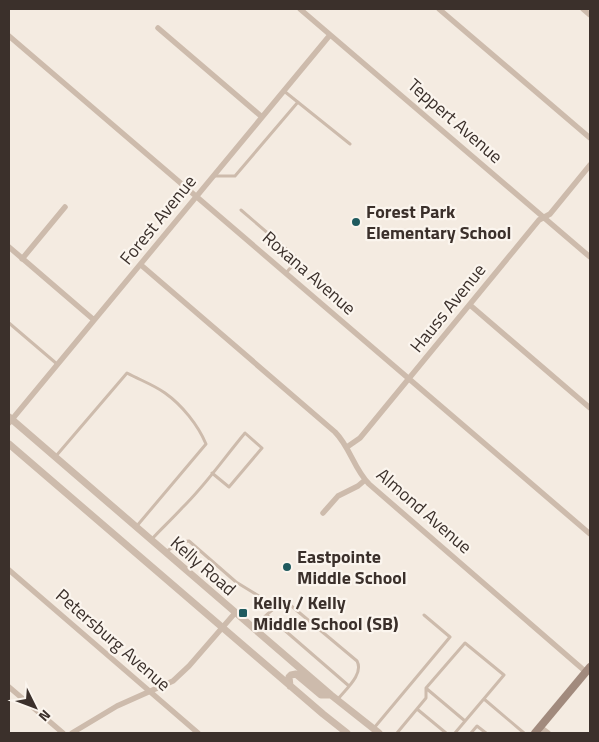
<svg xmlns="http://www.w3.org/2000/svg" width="599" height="742" viewBox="0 0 599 742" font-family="'Titillium Web',sans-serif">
<rect width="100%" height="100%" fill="#f4ebe1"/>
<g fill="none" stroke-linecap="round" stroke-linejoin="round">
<path stroke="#cdbbac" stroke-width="3" d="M284,91L350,144
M214,176H235L298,102
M241,210L298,259L286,273
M9,323L57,364
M56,456L127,373C140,380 154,385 165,393C182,405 198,425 206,444L136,527
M152,539C161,529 172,519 182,508C205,486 224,458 245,433L262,448L229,487L212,473
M166,552L179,542L189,541L236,582L277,607
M267,615L349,686
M254,627C264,618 275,603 289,604L357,661C364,674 346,689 338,699
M427,689L465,721
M484,699L524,733
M417,709L446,733
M374,728L450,637L424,615
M397,733L426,698V688L465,643L504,675L455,733
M471,733L477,726L486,733"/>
<path stroke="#cdbbac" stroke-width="5.5" d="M300,9L590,257
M439,9L590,138
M583,9L590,15
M158,28L262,117
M9,36L590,534
M9,247L94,320
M22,259L65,207
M141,265L335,432C350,447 354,469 369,484L586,672
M470,305L590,408
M9,423L330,35
M347,447L360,438L539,220L550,214L590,165
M323,513L338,496L358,486L365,480
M9,570L198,733
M9,687L63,733
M540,727L548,733
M72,733L117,706L173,681L189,666L235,613"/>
<path stroke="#cdbbac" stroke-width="7" d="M9,417L331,695L379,733
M9,444L323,714L347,733
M290,686L289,677L291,675L296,674L321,695H331"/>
<path stroke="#a18a7d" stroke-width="8" d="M535,733L590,667"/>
</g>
<g fill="#1f5a5e" stroke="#fbf5ee" stroke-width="2">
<circle cx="356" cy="222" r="5"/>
<circle cx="287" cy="567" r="5"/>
<rect x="238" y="608" width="10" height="10" rx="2.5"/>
</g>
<g text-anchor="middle" stroke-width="4.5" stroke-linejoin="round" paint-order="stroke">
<g font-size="18" fill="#3b302b" stroke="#fbf5ee">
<text transform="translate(455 121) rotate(41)" y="6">Teppert Avenue</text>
<text transform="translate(158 220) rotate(-51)" y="6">Forest Avenue</text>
<text transform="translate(309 273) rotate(41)" y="6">Roxana Avenue</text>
<text transform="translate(448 308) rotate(-51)" y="6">Hauss Avenue</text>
<text transform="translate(424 511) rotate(41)" y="6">Almond Avenue</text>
<text transform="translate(203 566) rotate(41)" y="6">Kelly Road</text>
<text transform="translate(113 640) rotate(41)" y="6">Petersburg Avenue</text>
</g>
<g font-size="18" font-weight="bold" fill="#3b302b" stroke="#fbf5ee" text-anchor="start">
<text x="366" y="218">Forest Park<tspan x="366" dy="21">Elementary School</tspan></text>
<text x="297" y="563">Eastpointe<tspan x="297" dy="21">Middle School</tspan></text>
<text x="253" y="609">Kelly / Kelly<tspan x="253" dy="21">Middle School (SB)</tspan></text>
</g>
</g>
<rect width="599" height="742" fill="none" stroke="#3b302b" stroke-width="20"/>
<g transform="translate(35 707) rotate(132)" stroke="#fbf5ee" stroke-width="4" paint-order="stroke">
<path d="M0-4L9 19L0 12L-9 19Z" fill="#3b302b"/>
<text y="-8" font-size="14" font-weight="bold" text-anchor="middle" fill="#3b302b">N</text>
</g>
</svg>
